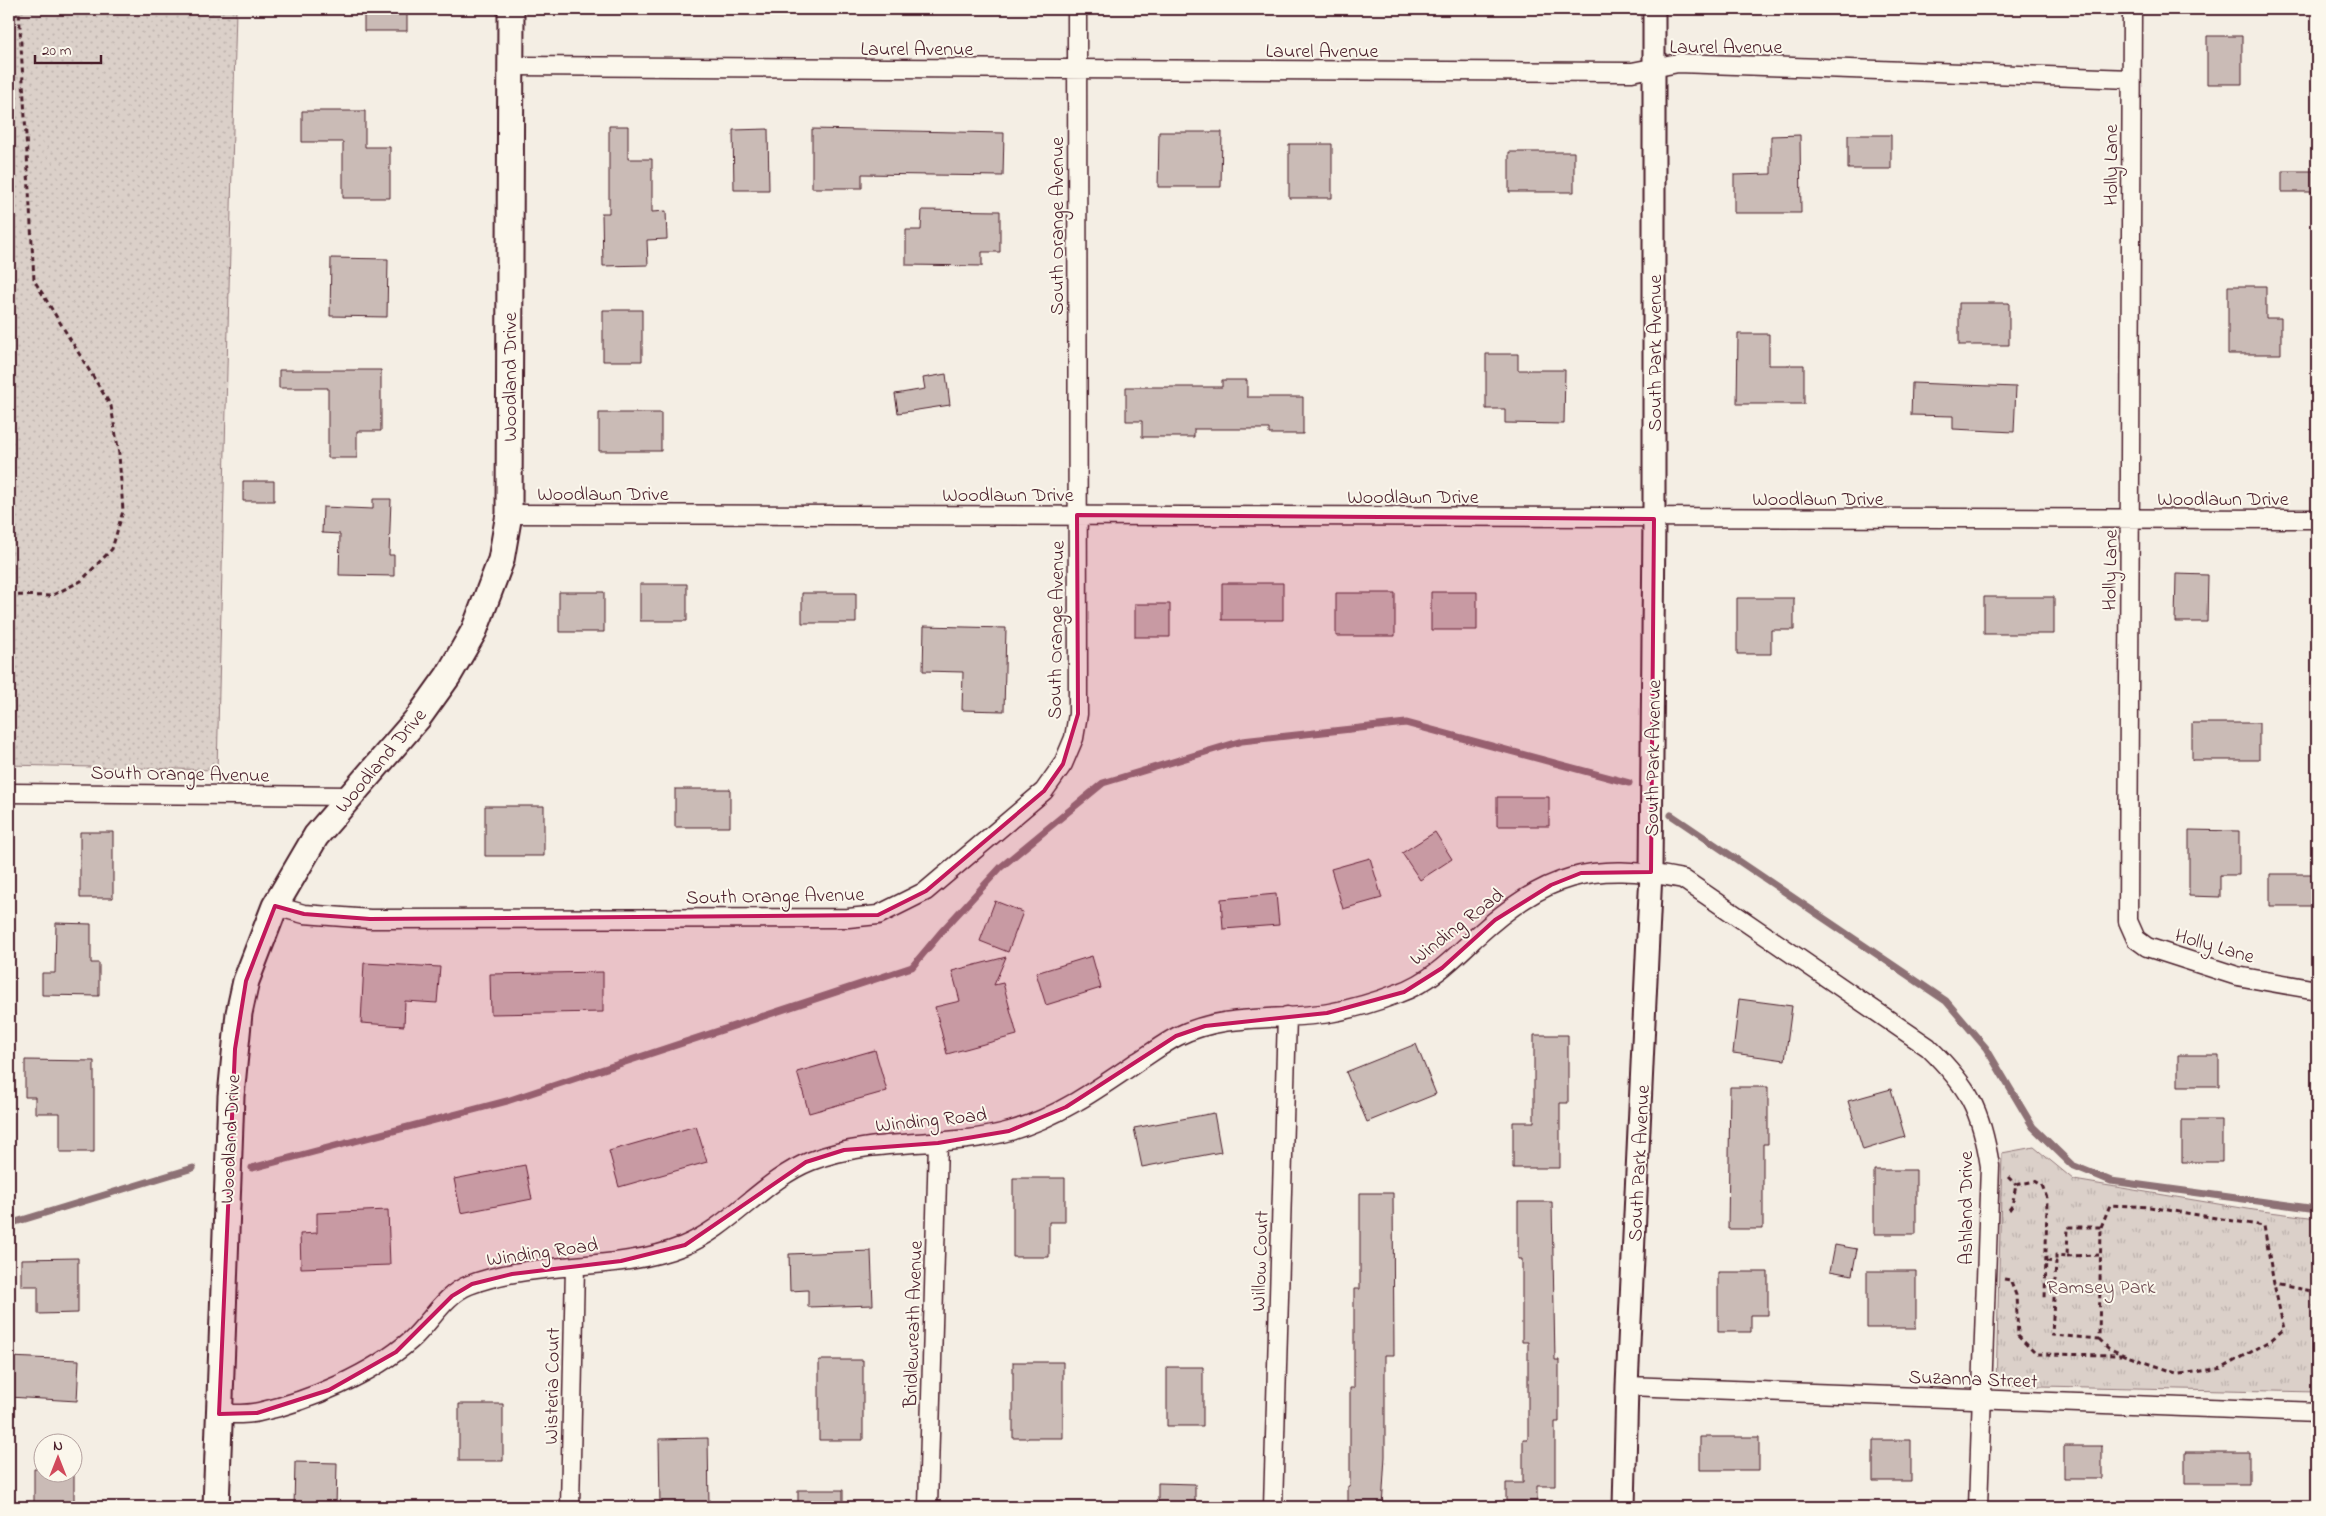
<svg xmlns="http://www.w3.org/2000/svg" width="2326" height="1516" viewBox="0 0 2326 1516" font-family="'Indie Flower',sans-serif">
<defs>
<pattern id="grass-dots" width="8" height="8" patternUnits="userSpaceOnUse" patternTransform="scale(1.25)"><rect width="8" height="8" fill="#dbd0c9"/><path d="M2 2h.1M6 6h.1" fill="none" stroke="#bdb2ad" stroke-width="1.8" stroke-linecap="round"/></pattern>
<pattern id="park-tufts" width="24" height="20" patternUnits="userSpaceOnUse" patternTransform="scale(1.25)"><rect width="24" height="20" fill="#dbd0c9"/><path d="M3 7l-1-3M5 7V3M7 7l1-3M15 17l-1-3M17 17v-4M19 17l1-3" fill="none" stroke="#bdb2ad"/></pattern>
</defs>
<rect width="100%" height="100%" fill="#f4eee4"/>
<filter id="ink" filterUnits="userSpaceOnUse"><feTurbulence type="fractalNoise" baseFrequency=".02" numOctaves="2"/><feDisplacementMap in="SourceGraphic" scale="10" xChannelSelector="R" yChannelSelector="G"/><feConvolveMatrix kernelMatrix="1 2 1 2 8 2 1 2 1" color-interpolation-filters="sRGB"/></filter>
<g filter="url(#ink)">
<path fill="url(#grass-dots)" stroke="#92787a" d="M9,9H236L217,770L9,765Z"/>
<path fill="url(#park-tufts)" stroke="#92787a" d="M2034,1147L2074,1180L2254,1210L2317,1218V1392L1996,1385L2002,1153Z"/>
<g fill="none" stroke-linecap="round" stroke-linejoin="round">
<path stroke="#8d7174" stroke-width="7" d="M1671,815L1946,1001L1986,1048L2033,1127L2072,1165L2111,1181L2317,1209
M252,1168L507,1101L912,967L943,930L1001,867L1103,783L1242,741L1406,723L1629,783
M9,1224L193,1168"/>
</g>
<path fill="#cabbb6" stroke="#4a1f2b" d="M364,9H407V31H364Z
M2207,36H2242V84H2207Z
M302,111H365V147H390V198H343V142H302Z
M609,126H628V159H652V212L666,211L667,239L647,240L648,265L603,266L602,213H609Z
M768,129L769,190H734L733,130Z
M812,129L1004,133L1003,176L862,174V188H812Z
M1159,132H1222L1221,187H1158Z
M1800,135L1801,213H1734V175L1771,174V136Z
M1848,135H1891V169H1848Z
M1289,144H1332V198H1289Z
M1509,152H1574V192H1509Z
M2282,171H2315V192H2282Z
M922,210L1000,211V252H982V266L906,265V230H921Z
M331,258L388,259L387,317L330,316Z
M2228,286H2266V318H2281V354H2228Z
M1959,303H2009V345H1959Z
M603,310H642V361H603Z
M1738,334H1769V365H1804V404H1737Z
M1486,354H1518V370H1565L1564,424L1505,423V409H1486Z
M279,370H381V431H357V458H328V388H279Z
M946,374L950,405L898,413L895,394L925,389L923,378Z
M1222,380H1247V397H1303V434H1269V429H1194V437H1142V421H1126V387H1222Z
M1912,383L2016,387L2014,432L1953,429V416L1911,415Z
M599,413H661V451H599Z
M243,481H274V501H243Z
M373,499H391L389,555H394V576L339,575L340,534L322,533L323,507L373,509Z
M2176,574L2208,575L2207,622H2175Z
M1222,583H1283V620H1222Z
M640,584H687V621H640Z
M559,592H604V632H559Z
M1431,592H1477V630H1431Z
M802,593H856V623H802Z
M1336,593H1395V636H1336Z
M1984,597H2054V634H1984Z
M1737,598H1794V630H1771V654H1737Z
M1135,604H1170V637H1135Z
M924,626L1006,628L1004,711L962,710L963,672L923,671Z
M2192,723H2259V760H2192Z
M675,789H730V827H675Z
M1497,797H1549V826H1497Z
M485,806H544V856H485Z
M2189,830L2239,831V875H2220V897L2189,896Z
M80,832H113V898H80Z
M1435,832L1452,859L1420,880L1402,853Z
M1370,858L1382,898L1343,909L1331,869Z
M2270,874H2317V906H2270Z
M1276,894L1279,925L1223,929L1221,899Z
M995,901L1023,912L1008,952L980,941Z
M56,923L91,924V963H99V996L42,995V973H55Z
M1092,956L1101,988L1046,1005L1036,973Z
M1006,957L994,985L1003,983L1017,1035L947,1054L935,1007L960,1001L952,971Z
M364,963L440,967L437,1003L405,1001L404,1026L361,1023Z
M603,972V1012L491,1014L490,974Z
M1739,999L1792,1006L1785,1060L1733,1053Z
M1534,1035H1568V1103H1560V1168H1513V1122H1534Z
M1416,1044L1436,1094L1367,1122L1346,1072Z
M875,1050L887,1091L809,1113L797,1072Z
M2178,1055H2219V1086H2178Z
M25,1060L94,1061V1152H60V1113H35V1097H25Z
M1730,1087H1768V1144H1763V1229H1728Z
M1891,1089L1905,1137L1863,1150L1848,1101Z
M1214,1113L1221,1152L1142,1167L1134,1128Z
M2182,1120H2222V1162H2182Z
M696,1126L707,1162L619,1187L609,1151Z
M525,1165L532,1199L461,1213L454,1179Z
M1874,1170H1916V1234H1874Z
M1013,1178H1065V1222H1049V1257H1013Z
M1360,1193H1393L1394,1355H1385V1456L1382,1507H1348V1486H1350V1388H1354V1289H1360Z
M1518,1202H1552L1555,1360H1559V1422H1555V1486H1537V1501H1506V1483H1523V1439H1528V1342H1522V1259H1518Z
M388,1210L390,1265L301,1268L300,1234L317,1233V1213Z
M1835,1245L1857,1249L1852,1275L1830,1271Z
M871,1251L873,1305L808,1307V1290L790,1291L789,1254Z
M78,1258V1313L38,1314V1286H21V1259Z
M1867,1271H1916V1328H1867Z
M1718,1272H1768V1315H1751V1332H1718Z
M9,1357L79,1360L77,1401L9,1397Z
M819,1360H863V1440H819Z
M1013,1362H1063V1438H1013Z
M1167,1367H1203V1426H1167Z
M459,1404H503V1461H459Z
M1700,1437H1759V1470H1700Z
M708,1438L709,1507H660L659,1439Z
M1873,1440H1911V1481H1873Z
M2064,1446H2102V1479H2064Z
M2185,1452H2249V1484H2185Z
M295,1462L337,1463L336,1507H294Z
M34,1469H42V1474H72L74,1469V1507H34Z
M1158,1483L1195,1484V1507H1158Z
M798,1490H843V1507H798Z"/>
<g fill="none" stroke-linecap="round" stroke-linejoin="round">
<defs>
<path id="minor" d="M2132,9L2128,921L2136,939L2147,947L2237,976L2317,990
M511,66L1632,72L1678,63L2131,79
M509,514L2317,519
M9,793L350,796
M275,906L304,914L370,919L848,918L878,915L926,891L1044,791L1063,764L1074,738L1078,714L1077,9
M1627,1386L2317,1412
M219,1414C232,1414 247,1415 259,1412C310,1401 372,1374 411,1340C430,1323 445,1294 469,1285C537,1259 615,1273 683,1246C731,1227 763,1180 811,1161C874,1136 945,1149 1010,1131C1056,1118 1098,1089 1137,1062C1150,1054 1164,1043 1178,1036C1225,1013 1278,1021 1329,1013C1352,1009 1376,1002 1399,993C1429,983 1453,959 1476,937C1545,874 1591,861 1683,879L1928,1047C1969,1087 1981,1109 1990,1166L1978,1507
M570,1507L575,1266
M928,1507L938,1143
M1273,1507L1287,1016"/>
<path id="tertiary" d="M1624,1507L1627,1386L1651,872L1654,519V9"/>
<path id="secondary" d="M216,1507L231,1096L239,1013L246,981L275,906L316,836L418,718L448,676L474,631L501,560L509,514L511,9"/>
</defs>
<use href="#minor" stroke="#4a1f2b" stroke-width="21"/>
<use href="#tertiary" stroke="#4a1f2b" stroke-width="25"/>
<use href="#secondary" stroke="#4a1f2b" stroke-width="29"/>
<path stroke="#4a1f2b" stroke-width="3" stroke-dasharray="5 4" stroke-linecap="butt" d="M9,595L51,596L81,581L112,549L123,511L119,454L111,406L34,280L19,9
M2008,1177L2016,1185
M2009,1210L2012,1206L2016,1185L2035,1181L2042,1185L2047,1198L2045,1301
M2101,1227L2110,1205L2150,1207L2264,1226L2274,1284L2317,1292
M2067,1256L2101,1255
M2046,1261L2056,1262L2052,1335L2099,1339L2101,1227H2068L2067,1256L2056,1255V1262
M2004,1279L2010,1280L2016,1295L2018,1336L2036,1354L2121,1355
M2099,1339L2108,1348L2124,1355L2180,1374L2223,1368L2270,1341L2284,1329L2274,1284"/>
<use href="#minor" stroke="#fbf7ec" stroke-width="18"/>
<use href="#tertiary" stroke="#fbf7ec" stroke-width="21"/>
<use href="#secondary" stroke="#fbf7ec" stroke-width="25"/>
</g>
</g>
<path fill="#c2185b" fill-opacity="0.2" stroke="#c2185b" stroke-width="4" stroke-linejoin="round" d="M1077,515L1654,519L1651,872L1581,873L1551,885L1495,920L1442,968L1404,992L1327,1013L1205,1026L1176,1036L1066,1107L1009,1131L938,1143L844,1150L806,1162L685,1245L621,1261L512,1274L472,1284L452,1296L396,1352L329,1390L257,1413L219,1414L235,1049L246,981L275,906L304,914L370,919L878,915L926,891L1044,791L1063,764L1078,714Z"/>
<g text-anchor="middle" stroke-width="4" stroke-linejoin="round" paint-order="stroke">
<g font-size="20" fill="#4a1f2b" stroke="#fbf7ec">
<text x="1726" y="53">Laurel Avenue</text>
<text x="917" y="55">Laurel Avenue</text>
<text x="1322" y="57">Laurel Avenue</text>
<text transform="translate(2110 165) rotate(-90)" y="7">Holly Lane</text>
<text transform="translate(1056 226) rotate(-90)" y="7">South Orange Avenue</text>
<text transform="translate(1654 353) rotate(-90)" y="7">South Park Avenue</text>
<text transform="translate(509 377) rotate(-90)" y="7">Woodland Drive</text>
<text x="603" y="500">Woodlawn Drive</text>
<text x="1008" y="501">Woodlawn Drive</text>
<text x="1413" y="503">Woodlawn Drive</text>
<text x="1818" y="505">Woodlawn Drive</text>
<text x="2223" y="505">Woodlawn Drive</text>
<text transform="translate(2109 570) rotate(-89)" y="7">Holly Lane</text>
<text transform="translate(1055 630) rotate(-89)" y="7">South Orange Avenue</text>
<text transform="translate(1652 758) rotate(-89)" y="7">South Park Avenue</text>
<text transform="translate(380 760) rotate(-50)" y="7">Woodland Drive</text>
<text transform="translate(180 773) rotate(1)" y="7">South Orange Avenue</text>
<text transform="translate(775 895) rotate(-1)" y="7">South Orange Avenue</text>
<text transform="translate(1456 926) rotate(-38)" y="7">Winding Road</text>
<text transform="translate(2215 945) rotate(16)" y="7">Holly Lane</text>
<text transform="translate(931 1119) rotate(-6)" y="7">Winding Road</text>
<text transform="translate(229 1139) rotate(-87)" y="7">Woodland Drive</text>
<text transform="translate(1638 1163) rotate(-87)" y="7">South Park Avenue</text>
<text transform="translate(1965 1208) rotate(-90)" y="7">Ashland Drive</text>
<text transform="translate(542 1251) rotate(-8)" y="7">Winding Road</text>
<text transform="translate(1259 1261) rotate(-88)" y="7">Willow Court</text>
<text transform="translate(912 1324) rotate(-88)" y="7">Bridlewreath Avenue</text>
<text transform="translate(1973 1378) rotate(2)" y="7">Suzanna Street</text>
<text transform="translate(551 1386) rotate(-89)" y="7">Wisteria Court</text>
</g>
<g font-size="20" fill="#6e4b52" stroke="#fbf7ec">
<text x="2101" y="1293">Ramsey Park</text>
</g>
</g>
<rect width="2326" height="1516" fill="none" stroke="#fbf7ec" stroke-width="30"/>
<rect x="15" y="15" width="2296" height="1486" fill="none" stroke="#4a1f2b" stroke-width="2" filter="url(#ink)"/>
<g transform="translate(58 1458)"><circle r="24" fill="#fbf7ec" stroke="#b4a19f"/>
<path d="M0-4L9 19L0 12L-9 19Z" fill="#d1495b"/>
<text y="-8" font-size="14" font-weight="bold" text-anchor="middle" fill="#4a1f2b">N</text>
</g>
<path d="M35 55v8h66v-8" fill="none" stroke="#4a1f2b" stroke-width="2.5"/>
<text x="42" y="55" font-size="15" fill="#4a1f2b" stroke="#fbf7ec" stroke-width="4" paint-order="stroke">20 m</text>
</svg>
